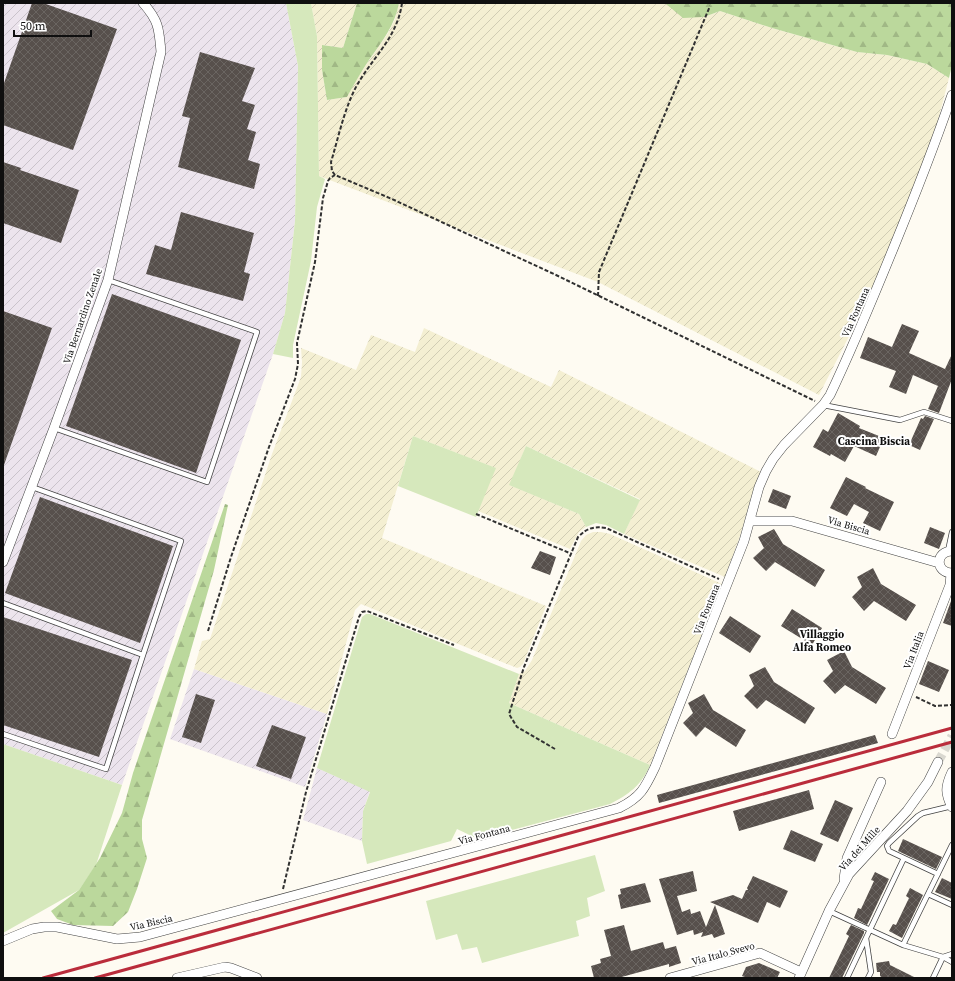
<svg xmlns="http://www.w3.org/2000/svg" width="955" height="981" viewBox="0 0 955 981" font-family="'Source Serif 4',serif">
<defs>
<pattern id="industrial-furrows" width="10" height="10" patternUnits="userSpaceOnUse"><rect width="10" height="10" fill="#ece4ed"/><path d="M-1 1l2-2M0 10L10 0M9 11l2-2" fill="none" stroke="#c9c2ca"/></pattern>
<pattern id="farmland-furrows" width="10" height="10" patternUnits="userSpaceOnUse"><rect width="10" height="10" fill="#f4efd2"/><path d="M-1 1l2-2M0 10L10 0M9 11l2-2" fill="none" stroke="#d0ccb3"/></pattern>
<pattern id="forest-firs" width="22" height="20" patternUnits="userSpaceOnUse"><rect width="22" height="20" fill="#bbd89c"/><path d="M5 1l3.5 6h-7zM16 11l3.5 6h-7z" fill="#a0b885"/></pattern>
<pattern id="building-cross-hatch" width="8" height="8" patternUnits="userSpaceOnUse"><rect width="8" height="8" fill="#57504c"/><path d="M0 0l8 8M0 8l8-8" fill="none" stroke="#6a6561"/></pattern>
</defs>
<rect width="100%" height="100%" fill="#fefbf2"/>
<path fill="url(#industrial-furrows)" d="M3,3H286L298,66L295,221L285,313L273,354L122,785L3,744Z
M194,669L327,714L305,787L170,739Z
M317,768L370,791L363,811L362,841L303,820Z"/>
<path fill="url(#farmland-furrows)" d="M311,3H357L343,48L322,45V70L327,100L347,97L357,78L388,33L395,19L399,3H667L666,4L704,17L720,11L772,28L857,52L887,55L927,64L949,78L933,139L868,299L819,395L598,282L319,176L317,36Z
M424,328L551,387L559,370L761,472L754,488L740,536L725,577L624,534L640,499L526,446L510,485L579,514L586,527L579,532L570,549L478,511L495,468L413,436L382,538L546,606L523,664L520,667L517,668L361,604L355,610L327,714L194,669L202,641L210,639L272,454L301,377L302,362L301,348L356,370L371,335L415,352Z
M593,532H601L610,534L722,584L650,765L509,703L519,674L525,671L532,660L581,541L586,535Z"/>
<path fill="#d6e8bc" d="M286,3H311L317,36L319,176L325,179L317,207L311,261L293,345V358L273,354L285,313L295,221L298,66Z
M413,436L496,468L476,517L398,486Z
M526,446L640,500L624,534L606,525L596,523L586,527L579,514L509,485Z
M366,614H370L519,674L509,703L650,765C642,785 628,795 610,804L478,839L457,829L451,841L367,864L362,841L363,811L370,792L317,768L362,617Z
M3,744L122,785L96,865L79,890L3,933Z
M595,855L605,891L587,898L590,916L576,921L579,936L482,963L477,947L462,950L457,934L436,940L426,901Z"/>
<path fill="url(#forest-firs)" d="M357,3H399C395,25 382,42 369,60C361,72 354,84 347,97L327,100L322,70V45L343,48Z
M667,3H952V65L949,78L927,64L887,55L857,52L772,28L720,11L704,17L683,18L666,4Z
M225,504L228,505L214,570L142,820V839L147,858L137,889L128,912L113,926L73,925L57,919L51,911L79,890L100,858L122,813L133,773Z"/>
<path fill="url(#building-cross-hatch)" d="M32,3H43L117,29L73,150L3,125V86Z
M200,52L255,68L242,101L255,105L247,129L256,132L248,160L260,164L254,189L178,167L190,118L182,116Z
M3,162L21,168L20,170L79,190L61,243L3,223Z
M181,212L254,233L244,272L250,274L243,301L146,274L155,245L171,250Z
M112,294L241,340L196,473L66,426Z
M3,311L52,328L4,465H3Z
M902,324L919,331L909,353L945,369L952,354V379L939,413L928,409L938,386L913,375L906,394L889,387L896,371L860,358L868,337L892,347Z
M838,413L860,426L859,428L884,438L876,456L854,446L845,462L831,454L830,456L813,447L823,429L828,432Z
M925,416L934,419L920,450L909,445L921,418L923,419Z
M846,477L866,487L865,488L894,502L880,531L863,523L869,512L854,504L847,516L830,508Z
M773,489L791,496L786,509L768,502Z
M40,497L173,546L140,643L5,593Z
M930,527L945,533L939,549L924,543Z
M774,529L783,544L825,570L815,587L775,562L766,571L753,558L764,548L758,537Z
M540,551L556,557L550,575L531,568Z
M873,568L881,584L916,605L906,621L874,601L864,611L852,597L862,587L857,577Z
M951,601H952V626L943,623Z
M792,609L822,628L812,645L781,626Z
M730,616L761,636L750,653L719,633Z
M3,617L132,660L99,757L3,725Z
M844,651L852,667L886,688L876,704L845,685L835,694L823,681L833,671L827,660Z
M928,661L949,670L939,692L919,684Z
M765,667L774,682L815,708L805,724L766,700L757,709L744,696L754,686L749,675Z
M196,694L215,700L201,743L182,737Z
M704,694L713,710L746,730L736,747L705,727L696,737L683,723L693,713L688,703Z
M272,725L306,737L291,779L256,766Z
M875,735L878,743L659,803L657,795Z
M809,790L814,809L739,831L733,811Z
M835,800L853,808L838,842L820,834Z
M791,830L823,844L815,862L783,849Z
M903,839L942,857L936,869L898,851Z
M693,871L697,891L677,896L682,912L690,909L691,914L700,911L706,927L715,905L725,934L714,938L712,934L701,937L703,932L694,935L693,930L677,935L659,879Z
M875,872L889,879L867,925L854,918L858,908L861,909L874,881L871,880Z
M753,876L788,891L780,908L767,902L758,923L710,902L733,895L742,899L746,890H748L747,888Z
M942,878L952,883V899L935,892Z
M645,883L651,902L621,909L618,895L621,894L620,889Z
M910,888L923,895L902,938L889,931L893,924L896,925L909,898L906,896Z
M624,925L631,951L663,942L665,949L676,946L681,963L669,967V964L618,978H594L591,966L601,963L600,959L611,956L604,930Z
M851,925L864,931V933L842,978H829L849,936L846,934Z
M889,961L890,965L916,978H883L880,976V972H877L876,963Z
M759,963L780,972L777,978H747L742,976L746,967Z"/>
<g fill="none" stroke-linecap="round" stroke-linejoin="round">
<path stroke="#dad8d0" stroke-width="9" stroke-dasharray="9 4.5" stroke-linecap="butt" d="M938,762L952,736"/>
<defs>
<path id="lane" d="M823,405L900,420L924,412L952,421
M54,428L207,482L257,332L108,280
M32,487L181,541L143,655
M948,551L952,532
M3,603L143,655L106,769L3,734
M938,874L889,851L887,846L889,843L918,816L923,813L952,806
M928,894L952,905
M829,911L903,945L943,957L952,962
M866,938L871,972L868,978
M903,945L952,845
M847,978L904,858
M933,978L943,957L952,954"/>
<path id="street" d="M750,521H792L939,563
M952,551C935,551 935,573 952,573
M3,562L54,428L108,280L161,52C159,29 159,21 143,3
M892,734L950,585L951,574
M952,772C945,787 945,793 952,807
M844,879L847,858L881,782
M3,941L32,929L44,927H57L117,939L140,937L619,808C641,797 645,788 655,767L744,541L759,487L766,471L773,459L784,445L823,405L830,395C853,347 873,298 893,249C914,198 934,147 952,95
M177,978L225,967L231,968L257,978
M670,978L760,953L801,972
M799,978L829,911L849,874L907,811L928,782L938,762"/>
</defs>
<use href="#lane" stroke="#424242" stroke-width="6"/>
<use href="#street" stroke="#424242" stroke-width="10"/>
<path stroke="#313131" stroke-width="2" stroke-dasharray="4 2" stroke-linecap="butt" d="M402,3C397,40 369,60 354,91C343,114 338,139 331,162L332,171L335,175L392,199L556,275L815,401
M598,296L599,272L710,6
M476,514L572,554
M208,631L231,557L269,447L295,379L298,364L297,343L315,262L323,198L328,181L330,178L335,175
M916,697L935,706L952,705
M555,749L517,727L509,714L524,667L578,537C587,528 594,526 606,528L719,579
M283,889L306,792L359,617L362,612L367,611L454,645"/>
<use href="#lane" stroke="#fff" stroke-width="4.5"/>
<use href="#street" stroke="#fff" stroke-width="9"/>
<path stroke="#ba2c3b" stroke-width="3" d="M43,978L952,728
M95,978L952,742"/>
</g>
<g text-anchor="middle" stroke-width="4" stroke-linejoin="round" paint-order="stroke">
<g font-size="10" fill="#0f0f0f" stroke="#fff">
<text transform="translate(855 312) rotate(-66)" y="4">Via Fontana</text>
<text transform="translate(82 316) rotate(-71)" y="4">Via Bernardino Zenale</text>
<text transform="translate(849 525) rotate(16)" y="4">Via Biscia</text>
<text transform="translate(706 609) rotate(-68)" y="4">Via Fontana</text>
<text transform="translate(913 650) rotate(-69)" y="4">Via Italia</text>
<text transform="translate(484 834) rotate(-15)" y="4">Via Fontana</text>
<text transform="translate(859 848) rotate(-48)" y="4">Via dei Mille</text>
<text transform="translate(151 922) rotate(-13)" y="4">Via Biscia</text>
<text transform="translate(723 953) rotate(-15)" y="4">Via Italo Svevo</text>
</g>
<g font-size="11" font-weight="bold" fill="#0f0f0f" stroke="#fff">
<text x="874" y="445">Cascina Biscia</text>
<text x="822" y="638">Villaggio<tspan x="822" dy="13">Alfa Romeo</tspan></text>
</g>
</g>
<rect width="955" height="981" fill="none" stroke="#0f0f0f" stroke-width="8"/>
<path d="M14 30v6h77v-6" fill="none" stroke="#0f0f0f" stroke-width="2"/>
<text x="20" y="30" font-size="12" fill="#0f0f0f" stroke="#ffffff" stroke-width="3" paint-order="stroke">50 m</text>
</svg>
